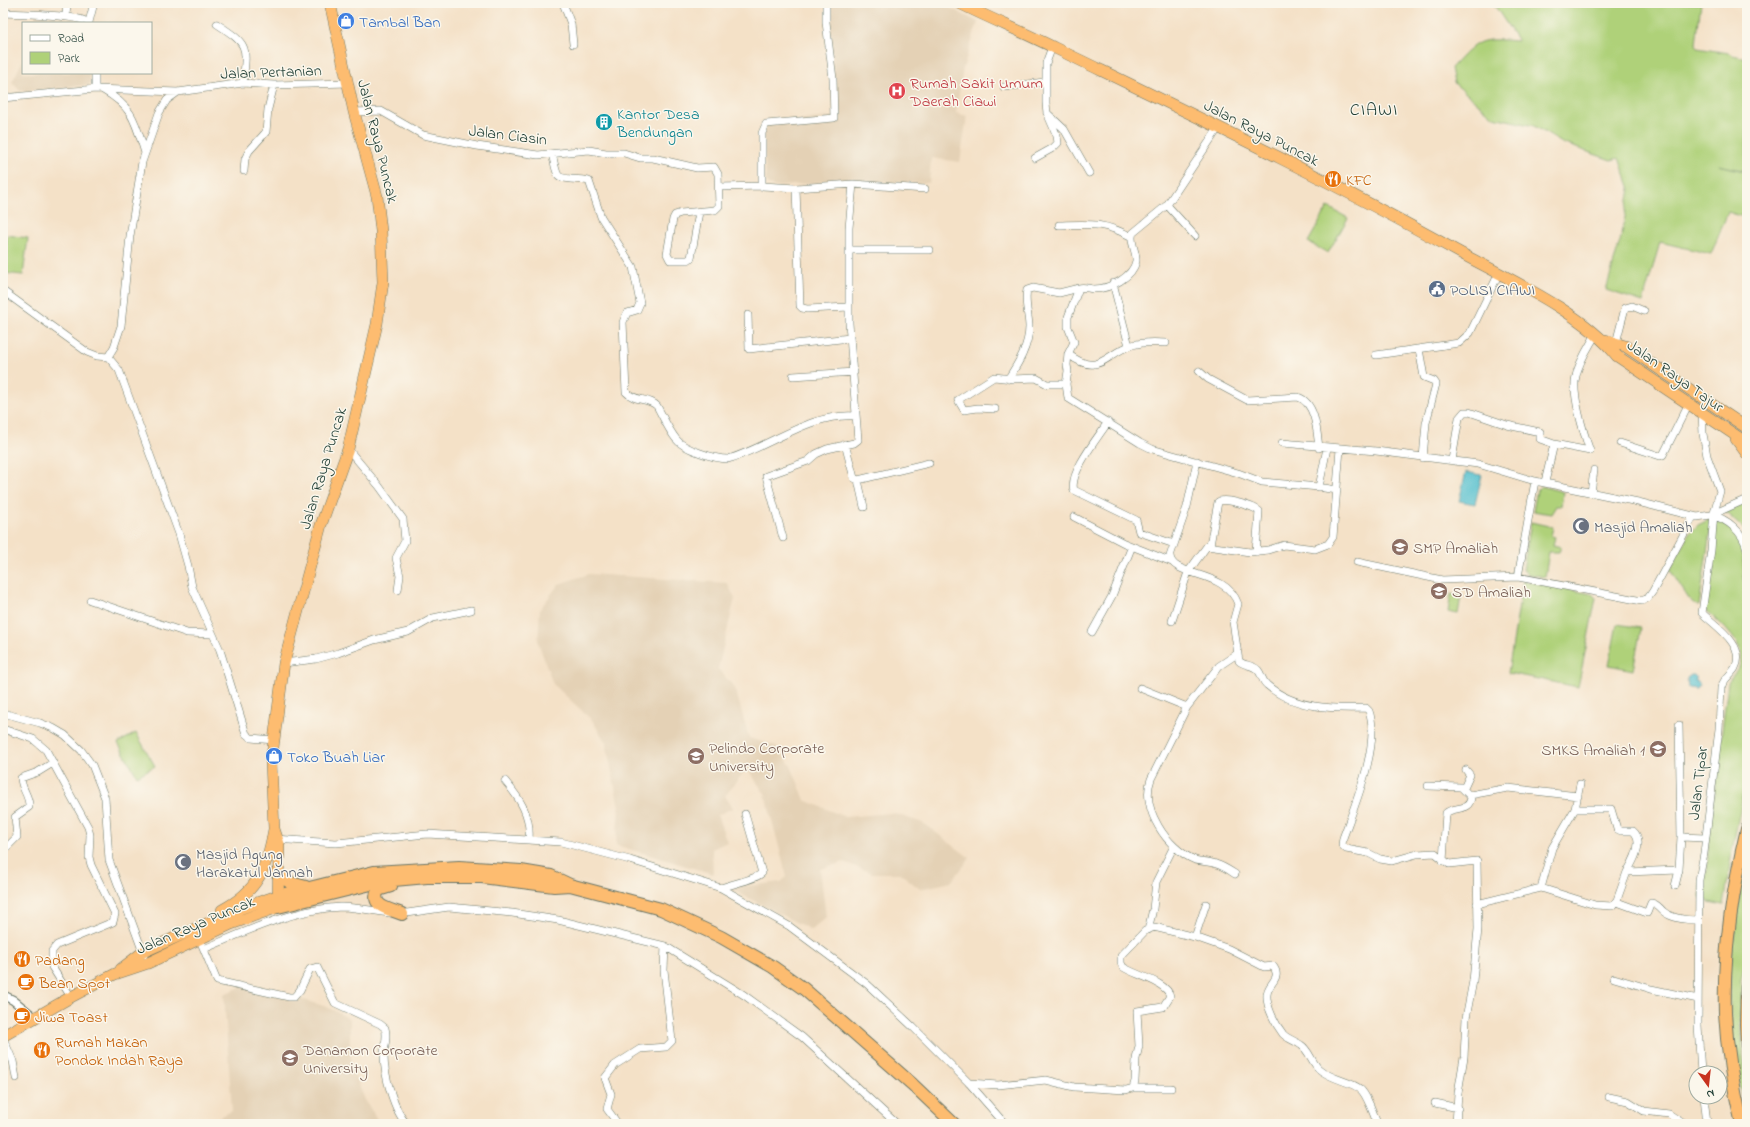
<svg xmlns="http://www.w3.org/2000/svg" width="1750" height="1127" viewBox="0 0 1750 1127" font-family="'Indie Flower',sans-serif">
<rect width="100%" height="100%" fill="#fbf7ec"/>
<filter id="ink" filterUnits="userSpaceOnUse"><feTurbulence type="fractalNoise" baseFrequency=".025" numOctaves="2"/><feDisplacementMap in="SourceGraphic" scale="8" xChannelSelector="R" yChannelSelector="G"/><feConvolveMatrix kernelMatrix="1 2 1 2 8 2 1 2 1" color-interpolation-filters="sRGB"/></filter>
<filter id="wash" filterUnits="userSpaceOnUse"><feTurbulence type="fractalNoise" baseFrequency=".012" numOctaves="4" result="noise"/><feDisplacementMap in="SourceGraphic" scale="16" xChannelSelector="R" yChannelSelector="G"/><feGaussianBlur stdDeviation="0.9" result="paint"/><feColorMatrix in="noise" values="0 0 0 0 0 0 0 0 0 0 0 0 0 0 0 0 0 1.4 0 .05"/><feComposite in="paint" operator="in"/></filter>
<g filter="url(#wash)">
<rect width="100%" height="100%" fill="#f4e1c7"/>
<path fill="#e4d1b5" d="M829,3H940L978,22L963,68L956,113L967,116L960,162L931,158L929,183L839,180L776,187L769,185L766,180L763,132L769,124L836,116Z
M23,60V73H90V85L20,91L12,82Z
M589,574L727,583L735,598L718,669L735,688L749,738L776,746L791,766L805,800L845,817L892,813L923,823L970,858L951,882L920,889L900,873H872L844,862L820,869L826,917L811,930L729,888L781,882L787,877L765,794L747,768L725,796L733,808L717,815L727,842L712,849L713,874L616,845L619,807L606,743L592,720L553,684L538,642L540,609L559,584Z
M245,985L262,987L327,1007L350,1019V1048L352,1068L365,1100L380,1124H205L232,1111L224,994Z"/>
<path fill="#afd179" stroke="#678756" d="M1493,3H1701L1696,44L1697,48L1729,53L1732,55L1747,58V171L1719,165L1747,172V218L1728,212L1711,254L1660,242L1643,302L1606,290L1622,234L1630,189L1619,158L1611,160L1562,143L1534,126L1494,117L1454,83L1451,68C1479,39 1477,38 1518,41Z
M1328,207L1348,218L1328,253L1308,242Z
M7,235L28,238L23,275L3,273Z
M1541,486L1563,492L1561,506H1556L1551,514L1533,511L1537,490Z
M1747,503V532L1725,512Z
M1712,518L1699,606L1689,599L1670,570L1688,535L1698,525Z
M1717,520C1737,530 1737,534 1743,555L1747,653V776L1732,850L1724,905L1709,902L1701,898V884L1707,871L1709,834L1728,683C1732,676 1739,670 1741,661C1746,644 1716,619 1704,608Z
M1531,522L1553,527L1551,536L1555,537L1553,545L1561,547L1559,552H1549L1545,577L1528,574L1523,570Z
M1523,581L1592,594L1596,598L1578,687L1508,673Z
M1451,594L1461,596L1458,614L1448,612Z
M1617,624L1641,628L1633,670L1609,665Z
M136,733L155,766L137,776L118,743Z
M1747,855V951L1741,981L1740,1015L1742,1050L1747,1080V1119C1738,1083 1732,1046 1730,1010C1729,958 1737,905 1747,855Z"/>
<path fill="#53bfce" stroke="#397e81" d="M1466,472L1482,475L1475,504L1459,501Z
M1691,675H1694L1697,678L1695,680L1699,685L1696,689L1688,688L1687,678Z"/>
</g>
<g filter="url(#ink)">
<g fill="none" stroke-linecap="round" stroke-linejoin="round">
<defs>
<path id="minor" d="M563,3L571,24L573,44
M3,13C20,14 78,14 89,23
M66,17L67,3
M89,22L94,3
M217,24C249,45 247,46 243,83
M1004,87L1045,82
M95,89V73
M103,90C133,107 135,121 145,153
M3,98L95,89L178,92L243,83L274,85L348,83
M354,112L381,111L423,135L477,146L538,155L589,150L606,153H624L640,158H653L697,168L714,167L718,174L719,206L715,210L681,213L675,215L673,219L667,254L670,260H688L691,258L699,212
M1047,113L1064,129L1089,173
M552,154C554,160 555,170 558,175C561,180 582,179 589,181L601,217L633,267L640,303L637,310L627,313L623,322L626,392C635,402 648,397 657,406C663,417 668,429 676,439C683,449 715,459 728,459C770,447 811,412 856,416
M1035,158L1053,148L1058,143L1057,136L1047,113L1046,103V63L1052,47
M244,171L245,159L249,151L266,132L268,109L274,85
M853,184L925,189
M762,186L796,188L853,184L849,228V323L858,440L854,443L827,449L816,454L808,461L766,476L783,538
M720,187L762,186V133L766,124L834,118L833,79L826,22V3
M796,188L800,306L802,308L807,309L849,307
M1167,205L1195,236
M1059,225C1090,224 1104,222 1132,237
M849,250H930
M1113,283L1129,346
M3,291L87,352L97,356L108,357L119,370L179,534L188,566L192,587L220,650L246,734L251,738L274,740
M748,315L749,349L850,338
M1616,343L1625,308L1632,306L1644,311
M1419,349L1424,377L1434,381L1436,384L1426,423L1423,458
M1068,354C1100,378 1104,354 1132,345C1143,342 1155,342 1166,343
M1376,355L1459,343L1470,333L1499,273
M108,357L114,347L121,326L130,236L142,162L159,113L167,100L178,92
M1199,371L1208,379L1247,400L1298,397C1316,403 1317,432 1319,448
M793,376L854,372
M1008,379C1018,364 1029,346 1029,327C1029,316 1024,301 1027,290L1033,288L1059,293L1079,288
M1066,384L1068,371L1067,365L1068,354L1074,342L1068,327V317L1079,288C1084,286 1089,289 1094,289C1110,289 1133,277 1136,261C1137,252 1129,241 1133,233L1167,205L1219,127
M995,409L978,408L964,410L958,400L994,377L1013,379L1036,378L1047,384H1066L1068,398L1140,443L1152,449L1238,473L1262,482L1319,487L1327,448
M1108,422C1099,436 1068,474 1074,490L1136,520L1139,532L1174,544
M1282,443L1376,451L1478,464L1535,481L1638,502L1697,517L1711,515L1747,499
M1620,443L1660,456L1663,455L1689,403
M845,444L854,478L858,480L864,507
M348,449L379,486L403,519L405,541L396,558L400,576L398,590
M1452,460L1459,418L1464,412H1469L1507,425L1540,432V439L1554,444
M1197,461L1187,507L1170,556C1172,578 1226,569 1238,604L1233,622L1239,661C1244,666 1252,664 1258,670C1262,675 1262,681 1267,685C1294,709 1333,709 1366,708L1369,711C1381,744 1354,807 1343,838L1342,845L1346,849L1368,853L1380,859L1392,861L1417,854L1435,853L1449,864L1477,861L1478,929L1473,981L1466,1018L1464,1057L1458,1093L1456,1124
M858,480L929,463
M1545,482L1554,444L1590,451C1584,434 1571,393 1576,376C1579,361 1589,347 1596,334
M1324,488L1337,490
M1591,493L1594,470
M1711,515C1728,519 1743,532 1747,549
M1074,517L1124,543L1172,562
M1210,545L1218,502C1223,497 1253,506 1259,511L1256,552
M1747,561V631
M1357,562L1442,580L1518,577L1642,601L1648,598L1653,591L1693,517
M1518,577L1535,481
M90,600L187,633L212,634
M1172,621L1188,572L1207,546L1250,552L1268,550L1284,545L1315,549L1328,544L1333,537L1340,449
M1092,632L1112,596L1132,546
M284,663L316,659L338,653L374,640L408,632L433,618L471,610
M1140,688L1187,707
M3,713L40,723L53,728L65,735L81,750L92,765L105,798L109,860L144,955
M3,729L33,739L46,750L88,827L90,835L89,857L91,865L115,914L113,922L57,945L52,951V967L71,997
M505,781C520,799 531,815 529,839
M1428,786L1461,787L1471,797C1470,812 1454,806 1446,813L1443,861
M1464,788L1470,775L1466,770
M1470,795L1508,788L1578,796
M1575,809H1611L1617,829L1621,831H1633C1645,841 1633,862 1627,872
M1681,837L1705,838
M274,839L336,843L427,834L561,842L630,860L721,888L789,926L867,984L913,1027L969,1083L1005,1124
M3,851L17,837L15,817L29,807C30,796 21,789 21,778L38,772L51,764
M1235,874C1229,870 1223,866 1216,864C1209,861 1202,862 1195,860C1167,849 1140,808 1151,779L1187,707L1219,666L1237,654
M1675,886L1679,870L1681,837L1679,725
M721,888C731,884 757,879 762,873L745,814
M1541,888L1552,848L1575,809L1580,784
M1617,902L1647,913L1651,903C1658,904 1659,908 1664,912C1673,919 1688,920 1699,920
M1477,904L1541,888L1595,905L1612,906L1617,900L1627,872L1679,870
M400,914L449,907L512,913L558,920L665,946L744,995L802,1037L897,1124
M1148,930L1153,909L1156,882L1174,846
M1195,937L1206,904
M202,945L217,981L289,997H294L300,990L310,969L317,967L335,1003L380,1024L385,1028C388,1037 384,1047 384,1056C384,1074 394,1112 407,1124
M204,949C246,931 294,909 341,907C357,907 373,911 389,913
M1614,978L1651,989L1698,999
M3,1038L13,1061L16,1078
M1701,1073L1698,1025L1699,880L1704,853L1719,729L1721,688C1723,679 1731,675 1735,668C1747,645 1714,625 1702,613L1711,550L1714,513L1720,491L1707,456L1703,434L1702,412
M969,1083L998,1085L1046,1080L1074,1087L1126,1090L1133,1088L1135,1081L1136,1059L1139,1046L1137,1011L1163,1007L1170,996C1167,982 1135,975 1123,967L1121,963V956L1145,931L1154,927L1195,937L1229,949L1264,967L1273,966C1283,979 1267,983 1267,995C1266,1007 1276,1025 1283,1034C1288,1039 1295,1041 1301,1045C1309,1050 1312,1063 1319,1069C1332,1080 1350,1081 1360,1089C1366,1093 1375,1117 1377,1124
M1133,1088H1171
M1609,1097L1628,1101L1644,1111L1669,1114L1684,1124
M1704,1097L1707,1124
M1435,1103L1458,1108
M618,1124L607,1109L611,1094L605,1078L615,1065L640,1049L666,1047L672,1041L664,970L665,946"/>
<path id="tertiary" d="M3,995L13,1000L34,1017"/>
<path id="trunk" d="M959,3C991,19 1023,32 1055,48C1189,113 1324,177 1455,250C1506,278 1581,311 1617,356L1747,443
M1605,340L1625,346L1747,428
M1736,439L1747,454
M222,910C258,891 267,868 274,829
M121,969L143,952L242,908L277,896
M3,1036L71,997L115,974L148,963L231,924L278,907L279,844L274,829L271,763L284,663L321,525L348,449L377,324L383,282L381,231L377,196L354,112L330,3"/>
<path id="motorway" d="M277,873L291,883L306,887
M391,886L378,890C370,907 390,909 402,914
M277,896L374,872L459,867L521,871L551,876L570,885L661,909L721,937L773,967L804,989L912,1084L954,1124
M278,907L383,881L427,877H482L554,886L570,885
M1747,986L1746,1024L1747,1045
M1742,1124C1733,1087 1727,1051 1725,1013C1723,953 1733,887 1747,829"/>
</defs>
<use href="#minor" stroke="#6a7667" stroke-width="8"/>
<use href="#tertiary" stroke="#6a7667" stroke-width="10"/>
<use href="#trunk" stroke="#6a7667" stroke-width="12"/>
<use href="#motorway" stroke="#6a7667" stroke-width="14"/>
<use href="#minor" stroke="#fff" stroke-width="7"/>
<use href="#tertiary" stroke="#fff" stroke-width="8"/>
<use href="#trunk" stroke="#fdbc6f" stroke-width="11"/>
<use href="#motorway" stroke="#fdbc6f" stroke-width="12"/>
</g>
</g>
<defs>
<symbol id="shop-disc" viewBox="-11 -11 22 22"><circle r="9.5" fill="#3f7fe0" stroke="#fbf7ec"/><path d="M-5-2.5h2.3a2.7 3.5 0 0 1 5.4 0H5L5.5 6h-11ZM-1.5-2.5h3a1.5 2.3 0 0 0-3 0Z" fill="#fff"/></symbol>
<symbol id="hospital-disc" viewBox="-11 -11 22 22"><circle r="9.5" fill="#e0444e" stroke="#fbf7ec"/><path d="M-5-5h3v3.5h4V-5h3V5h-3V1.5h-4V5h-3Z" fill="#fff"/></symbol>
<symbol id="building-disc" viewBox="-11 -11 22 22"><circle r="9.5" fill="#0f9aa8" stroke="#fbf7ec"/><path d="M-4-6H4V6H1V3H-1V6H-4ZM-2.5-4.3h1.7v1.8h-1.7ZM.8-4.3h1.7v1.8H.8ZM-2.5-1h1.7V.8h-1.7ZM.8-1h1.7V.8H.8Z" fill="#fff"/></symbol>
<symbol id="restaurant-disc" viewBox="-11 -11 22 22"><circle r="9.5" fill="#e8710a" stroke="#fbf7ec"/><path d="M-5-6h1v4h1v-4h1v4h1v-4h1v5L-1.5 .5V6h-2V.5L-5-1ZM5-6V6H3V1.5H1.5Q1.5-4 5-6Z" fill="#fff"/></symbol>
<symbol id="civic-disc" viewBox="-11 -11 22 22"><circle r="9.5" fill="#5c6f8a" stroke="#fbf7ec"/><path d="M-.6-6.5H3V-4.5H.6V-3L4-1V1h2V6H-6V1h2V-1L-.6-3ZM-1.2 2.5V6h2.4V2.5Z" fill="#fff"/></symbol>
<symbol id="mosque-disc" viewBox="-11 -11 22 22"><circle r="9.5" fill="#6b7280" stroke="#fbf7ec"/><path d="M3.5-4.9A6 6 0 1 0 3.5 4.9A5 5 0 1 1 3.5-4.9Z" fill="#fff"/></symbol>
<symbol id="school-disc" viewBox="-11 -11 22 22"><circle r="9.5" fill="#8d6e63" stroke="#fbf7ec"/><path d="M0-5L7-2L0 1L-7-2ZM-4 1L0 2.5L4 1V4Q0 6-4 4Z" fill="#fff"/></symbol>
<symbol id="university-disc" viewBox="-11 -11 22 22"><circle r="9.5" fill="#8d6e63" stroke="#fbf7ec"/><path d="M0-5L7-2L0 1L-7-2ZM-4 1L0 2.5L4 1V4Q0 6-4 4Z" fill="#fff"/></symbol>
<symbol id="cafe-disc" viewBox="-11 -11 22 22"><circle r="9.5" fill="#e8710a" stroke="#fbf7ec"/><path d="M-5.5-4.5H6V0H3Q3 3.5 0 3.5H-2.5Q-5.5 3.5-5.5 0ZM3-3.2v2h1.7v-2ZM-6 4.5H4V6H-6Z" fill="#fff"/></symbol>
</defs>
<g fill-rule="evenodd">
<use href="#shop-disc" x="336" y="11" width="20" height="20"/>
<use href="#hospital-disc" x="887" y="81" width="20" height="20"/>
<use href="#building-disc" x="594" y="112" width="20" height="20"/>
<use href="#restaurant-disc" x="1323" y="169" width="20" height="20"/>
<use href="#civic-disc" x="1427" y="279" width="20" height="20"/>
<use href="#mosque-disc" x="1571" y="516" width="20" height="20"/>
<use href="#school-disc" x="1390" y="537" width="20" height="20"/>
<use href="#school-disc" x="1429" y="581" width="20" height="20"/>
<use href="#school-disc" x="1648" y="739" width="20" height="20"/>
<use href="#shop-disc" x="264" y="746" width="20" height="20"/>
<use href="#university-disc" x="686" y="746" width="20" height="20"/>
<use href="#mosque-disc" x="173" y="852" width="20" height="20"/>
<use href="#restaurant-disc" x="12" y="949" width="20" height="20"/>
<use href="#cafe-disc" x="16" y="972" width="20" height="20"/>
<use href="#cafe-disc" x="12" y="1006" width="20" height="20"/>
<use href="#restaurant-disc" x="32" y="1040" width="20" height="20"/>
<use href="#university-disc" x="280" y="1048" width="20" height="20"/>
</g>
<g text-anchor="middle" stroke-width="3" stroke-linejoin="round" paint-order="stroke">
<g font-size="16" fill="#366cbe" stroke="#fbf7ec" text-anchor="start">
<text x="359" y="27">Tambal Ban</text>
<text x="287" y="762">Toko Buah Liar</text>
</g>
<g font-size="16" fill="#1f3d34" stroke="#fbf7ec">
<text transform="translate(271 71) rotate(-2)" y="6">Jalan Pertanian</text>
<text transform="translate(1262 132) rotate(27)" y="6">Jalan Raya Puncak</text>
<text transform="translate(508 134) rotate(7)" y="6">Jalan Ciasin</text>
<text transform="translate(379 141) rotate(76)" y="6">Jalan Raya Puncak</text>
<text transform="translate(1676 375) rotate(35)" y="6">Jalan Raya Tajur</text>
<text transform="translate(322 468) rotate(-73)" y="6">Jalan Raya Puncak</text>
<text transform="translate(1697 783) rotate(-83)" y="6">Jalan Tipar</text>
<text transform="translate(195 924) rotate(-23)" y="6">Jalan Raya Puncak</text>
</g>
<g font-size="16" fill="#be3a42" stroke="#fbf7ec" text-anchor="start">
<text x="910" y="88">Rumah Sakit Umum<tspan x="910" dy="18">Daerah Ciawi</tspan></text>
</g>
<g font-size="16" fill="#0d838f" stroke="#fbf7ec" text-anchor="start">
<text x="617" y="119">Kantor Desa<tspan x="617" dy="18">Bendungan</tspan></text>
</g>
<g font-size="16" fill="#c56008" stroke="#fbf7ec" text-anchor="start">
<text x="1346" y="185">KFC</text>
<text x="35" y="965">Padang</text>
<text x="39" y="988">Bean Spot</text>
<text x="35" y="1022">Jiwa Toast</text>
<text x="55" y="1047">Rumah Makan<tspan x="55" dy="18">Pondok Indah Raya</tspan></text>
</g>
<g font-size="16" fill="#4e5e75" stroke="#fbf7ec" text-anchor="start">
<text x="1450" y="295">POLISI CIAWI</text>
</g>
<g font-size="16" fill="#5b616d" stroke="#fbf7ec" text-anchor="start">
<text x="1594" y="532">Masjid Amaliah</text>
<text x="196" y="859">Masjid Agung<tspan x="196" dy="18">Harakatul Jannah</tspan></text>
</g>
<g font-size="16" fill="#785e54" stroke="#fbf7ec" text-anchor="start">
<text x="1413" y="553">SMP Amaliah</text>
<text x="1452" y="597">SD Amaliah</text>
<text x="709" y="753">Pelindo Corporate<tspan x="709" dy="18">University</tspan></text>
<text x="1645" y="755" text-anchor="end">SMKS Amaliah 1</text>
<text x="303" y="1055">Danamon Corporate<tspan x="303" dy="18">University</tspan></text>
</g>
<g font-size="18" letter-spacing="1" fill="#1f3d34" stroke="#fbf7ec">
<text x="1374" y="115">CIAWI</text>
</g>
</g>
<rect width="1750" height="1127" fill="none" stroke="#fbf7ec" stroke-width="16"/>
<rect x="22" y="22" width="130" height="52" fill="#fbf7ec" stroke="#a3ada2"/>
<rect x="30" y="35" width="20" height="6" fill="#ffffff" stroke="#a3ada2"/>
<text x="58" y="42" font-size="12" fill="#1f3d34">Road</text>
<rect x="30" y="52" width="20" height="12" fill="#afd179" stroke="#a3ada2"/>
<text x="58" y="62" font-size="12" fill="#1f3d34">Park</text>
<g transform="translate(1708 1085) rotate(165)"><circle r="19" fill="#fbf7ec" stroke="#a3ada2"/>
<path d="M0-3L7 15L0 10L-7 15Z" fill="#c8321e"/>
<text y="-6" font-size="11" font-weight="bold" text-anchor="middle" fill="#1f3d34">N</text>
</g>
</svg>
